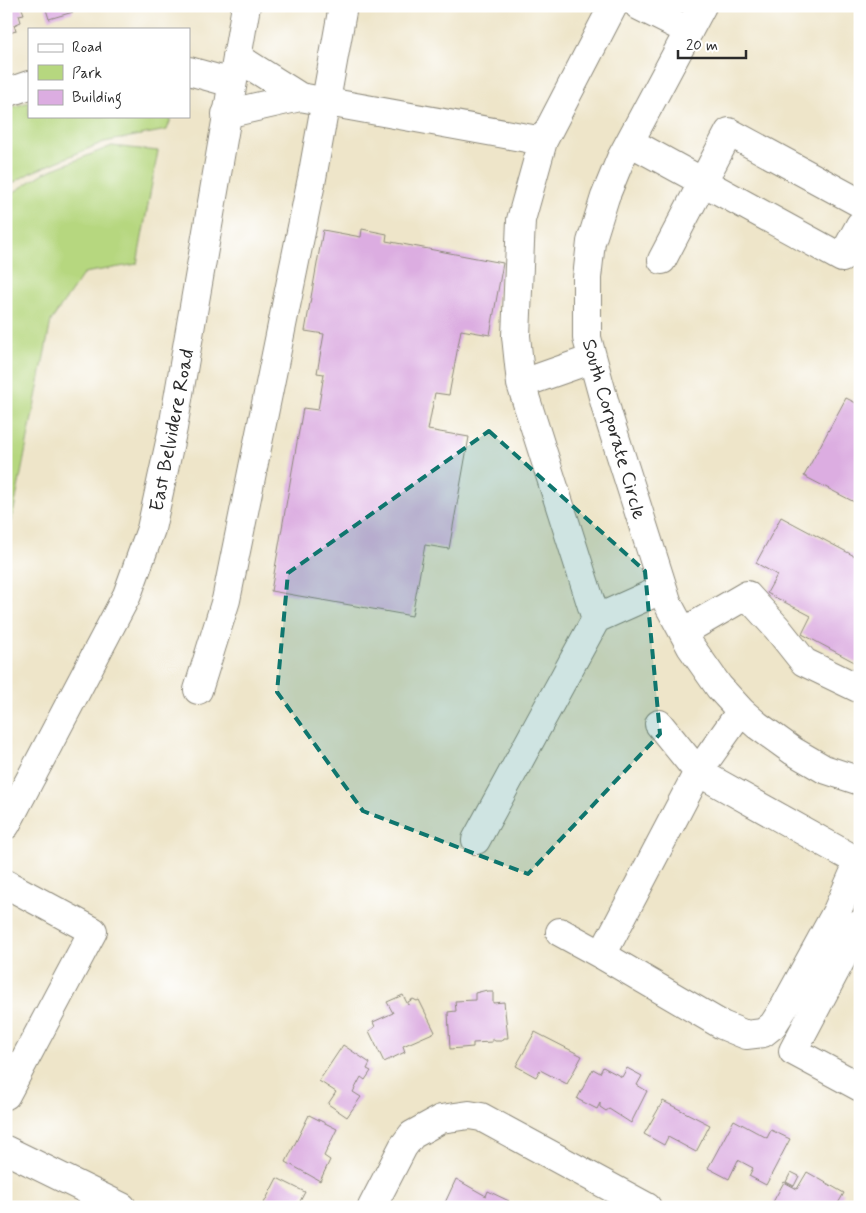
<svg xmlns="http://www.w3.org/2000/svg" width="866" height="1213" viewBox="0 0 866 1213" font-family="Mynerve,sans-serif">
<rect width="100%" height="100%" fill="#fff"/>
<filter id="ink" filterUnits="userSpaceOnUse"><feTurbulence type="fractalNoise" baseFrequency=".02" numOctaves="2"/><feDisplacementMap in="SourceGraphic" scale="10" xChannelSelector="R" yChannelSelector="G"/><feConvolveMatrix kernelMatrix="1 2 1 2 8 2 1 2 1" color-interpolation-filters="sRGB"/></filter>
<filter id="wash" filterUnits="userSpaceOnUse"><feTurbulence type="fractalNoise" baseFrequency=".0096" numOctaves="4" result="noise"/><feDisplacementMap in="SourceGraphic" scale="20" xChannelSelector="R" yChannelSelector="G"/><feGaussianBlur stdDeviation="1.12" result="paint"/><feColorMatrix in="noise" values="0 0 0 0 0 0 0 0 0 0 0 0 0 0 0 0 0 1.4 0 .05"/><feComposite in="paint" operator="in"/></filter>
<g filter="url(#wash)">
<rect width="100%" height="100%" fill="#eee5c9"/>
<path fill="#b6d77f" stroke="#708155" d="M29,102V116H172L167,130L104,142L30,173L6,187V109Z
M112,146L158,151L137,264L84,273L51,321L6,550V197L44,173Z"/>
<g id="blocks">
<path fill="#dcade1" d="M6,6H21L24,14L19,15L21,22L14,25L16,31L6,34Z
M45,6H71L73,12L49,19Z
M362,229L387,234L386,241L503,263L490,335L461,330L449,395L435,393L428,430L469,437L449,549L425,545L412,616L271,591L303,408L318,410L324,374L317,373L324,334L305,331L323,230L361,237Z
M846,398L860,405V505L804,476Z
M781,517L860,559V665L802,634L811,616L767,593L777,575L756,563Z
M487,990V992H493V1003L504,1002L508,1038H504L502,1041H495L492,1039V1042L473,1043V1047L450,1049L448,1012L456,1011L455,1001L475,1000V993Z
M403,995L408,1005V1002L413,999L417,1001L419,1000L435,1032L403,1046L405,1052L384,1062L369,1031L375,1027L373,1022L393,1013L387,1002Z
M535,1032L582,1056L567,1084L540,1070L536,1077L516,1066Z
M343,1045L370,1063L367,1069L371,1071L365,1080L361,1077L353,1092L361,1097L347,1117L328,1104L336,1092L319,1081Z
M603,1067L622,1077L627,1068L642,1076L637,1085L647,1091L631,1123L609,1109L606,1111L600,1107V1103L597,1109L577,1099L593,1069L600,1073Z
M663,1101L710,1125L696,1152L668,1137L664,1145L644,1134Z
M309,1115L337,1129L324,1156L330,1160L320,1181L286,1162Z
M734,1120L767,1138L771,1130L790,1139L766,1185L749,1176L753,1168L738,1160L729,1179L708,1168Z
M791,1172L799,1176L794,1186L786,1182Z
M807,1172L844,1193L836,1207H782L773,1202L784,1182L797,1189Z
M277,1178L305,1192L297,1207H262Z
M456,1179L486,1196L488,1191L509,1201L506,1207H443Z"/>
</g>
</g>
<g filter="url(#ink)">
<use href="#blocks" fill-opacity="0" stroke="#8c887a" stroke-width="1"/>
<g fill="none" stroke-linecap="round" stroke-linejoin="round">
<defs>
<path id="minor" d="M639,6L689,31
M702,6L621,158L605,197L591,242L587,278V338L608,415L668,604L691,647L719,687L741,711L757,725L793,751L824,769L860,781
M189,71L232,83
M6,93L29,85
M300,97L543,141
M226,114L300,97L237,57
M630,142L842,258L860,225
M662,260L729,132L860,203
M521,384L592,359
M596,619L521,384L516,336L521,220L543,141L613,6
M683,632L747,595L777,628L804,662L860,689
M198,690L226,600L312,178L343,6
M741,711L698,772L602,955L722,1025L746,1035L763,1033L773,1025L785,1006L837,911L860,859
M659,724L698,772L859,862
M476,840L596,619L663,589
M6,884L93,931L6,1095
M860,924L793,1051L860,1087
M560,932L602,955
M6,1150L122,1207
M372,1207L403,1147L412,1135L441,1119L469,1115L481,1117L647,1207"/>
<path id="major" d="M6,825L127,595L151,529L173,428L246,6"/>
</defs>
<use href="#minor" stroke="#8c887a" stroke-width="30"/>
<use href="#major" stroke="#8c887a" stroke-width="30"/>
<use href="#minor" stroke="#fff" stroke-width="28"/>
<use href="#major" stroke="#fff" stroke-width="28"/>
</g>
</g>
<path fill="#0f766e" fill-opacity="0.2" stroke="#0f766e" stroke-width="4" stroke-dasharray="10 6" stroke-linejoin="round" d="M489,431L645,571L660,734L528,874L363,811L277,692L288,573Z"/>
<g text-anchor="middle" stroke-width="4" stroke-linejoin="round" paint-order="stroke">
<g font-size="20" fill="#2b2b2b" stroke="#fff">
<text transform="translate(615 429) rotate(74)" y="7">South Corporate Circle</text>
<text transform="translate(171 430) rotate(-79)" y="7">East Belvidere Road</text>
</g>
</g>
<rect width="866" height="1213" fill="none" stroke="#fff" stroke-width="25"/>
<rect x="28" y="28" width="162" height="90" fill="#ffffff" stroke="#aaaaaa"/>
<rect x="38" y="44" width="25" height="8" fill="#ffffff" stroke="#aaaaaa"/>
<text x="72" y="52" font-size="15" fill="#2b2b2b">Road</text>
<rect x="38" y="65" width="25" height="15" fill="#b6d77f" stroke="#aaaaaa"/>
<text x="72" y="78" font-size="15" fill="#2b2b2b">Park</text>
<rect x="38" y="90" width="25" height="15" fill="#dcade1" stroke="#aaaaaa"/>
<text x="72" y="102" font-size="15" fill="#2b2b2b">Building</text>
<path d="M678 50v8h68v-8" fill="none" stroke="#2b2b2b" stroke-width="2.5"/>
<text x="686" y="50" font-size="15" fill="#2b2b2b" stroke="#ffffff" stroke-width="4" paint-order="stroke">20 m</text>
</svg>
